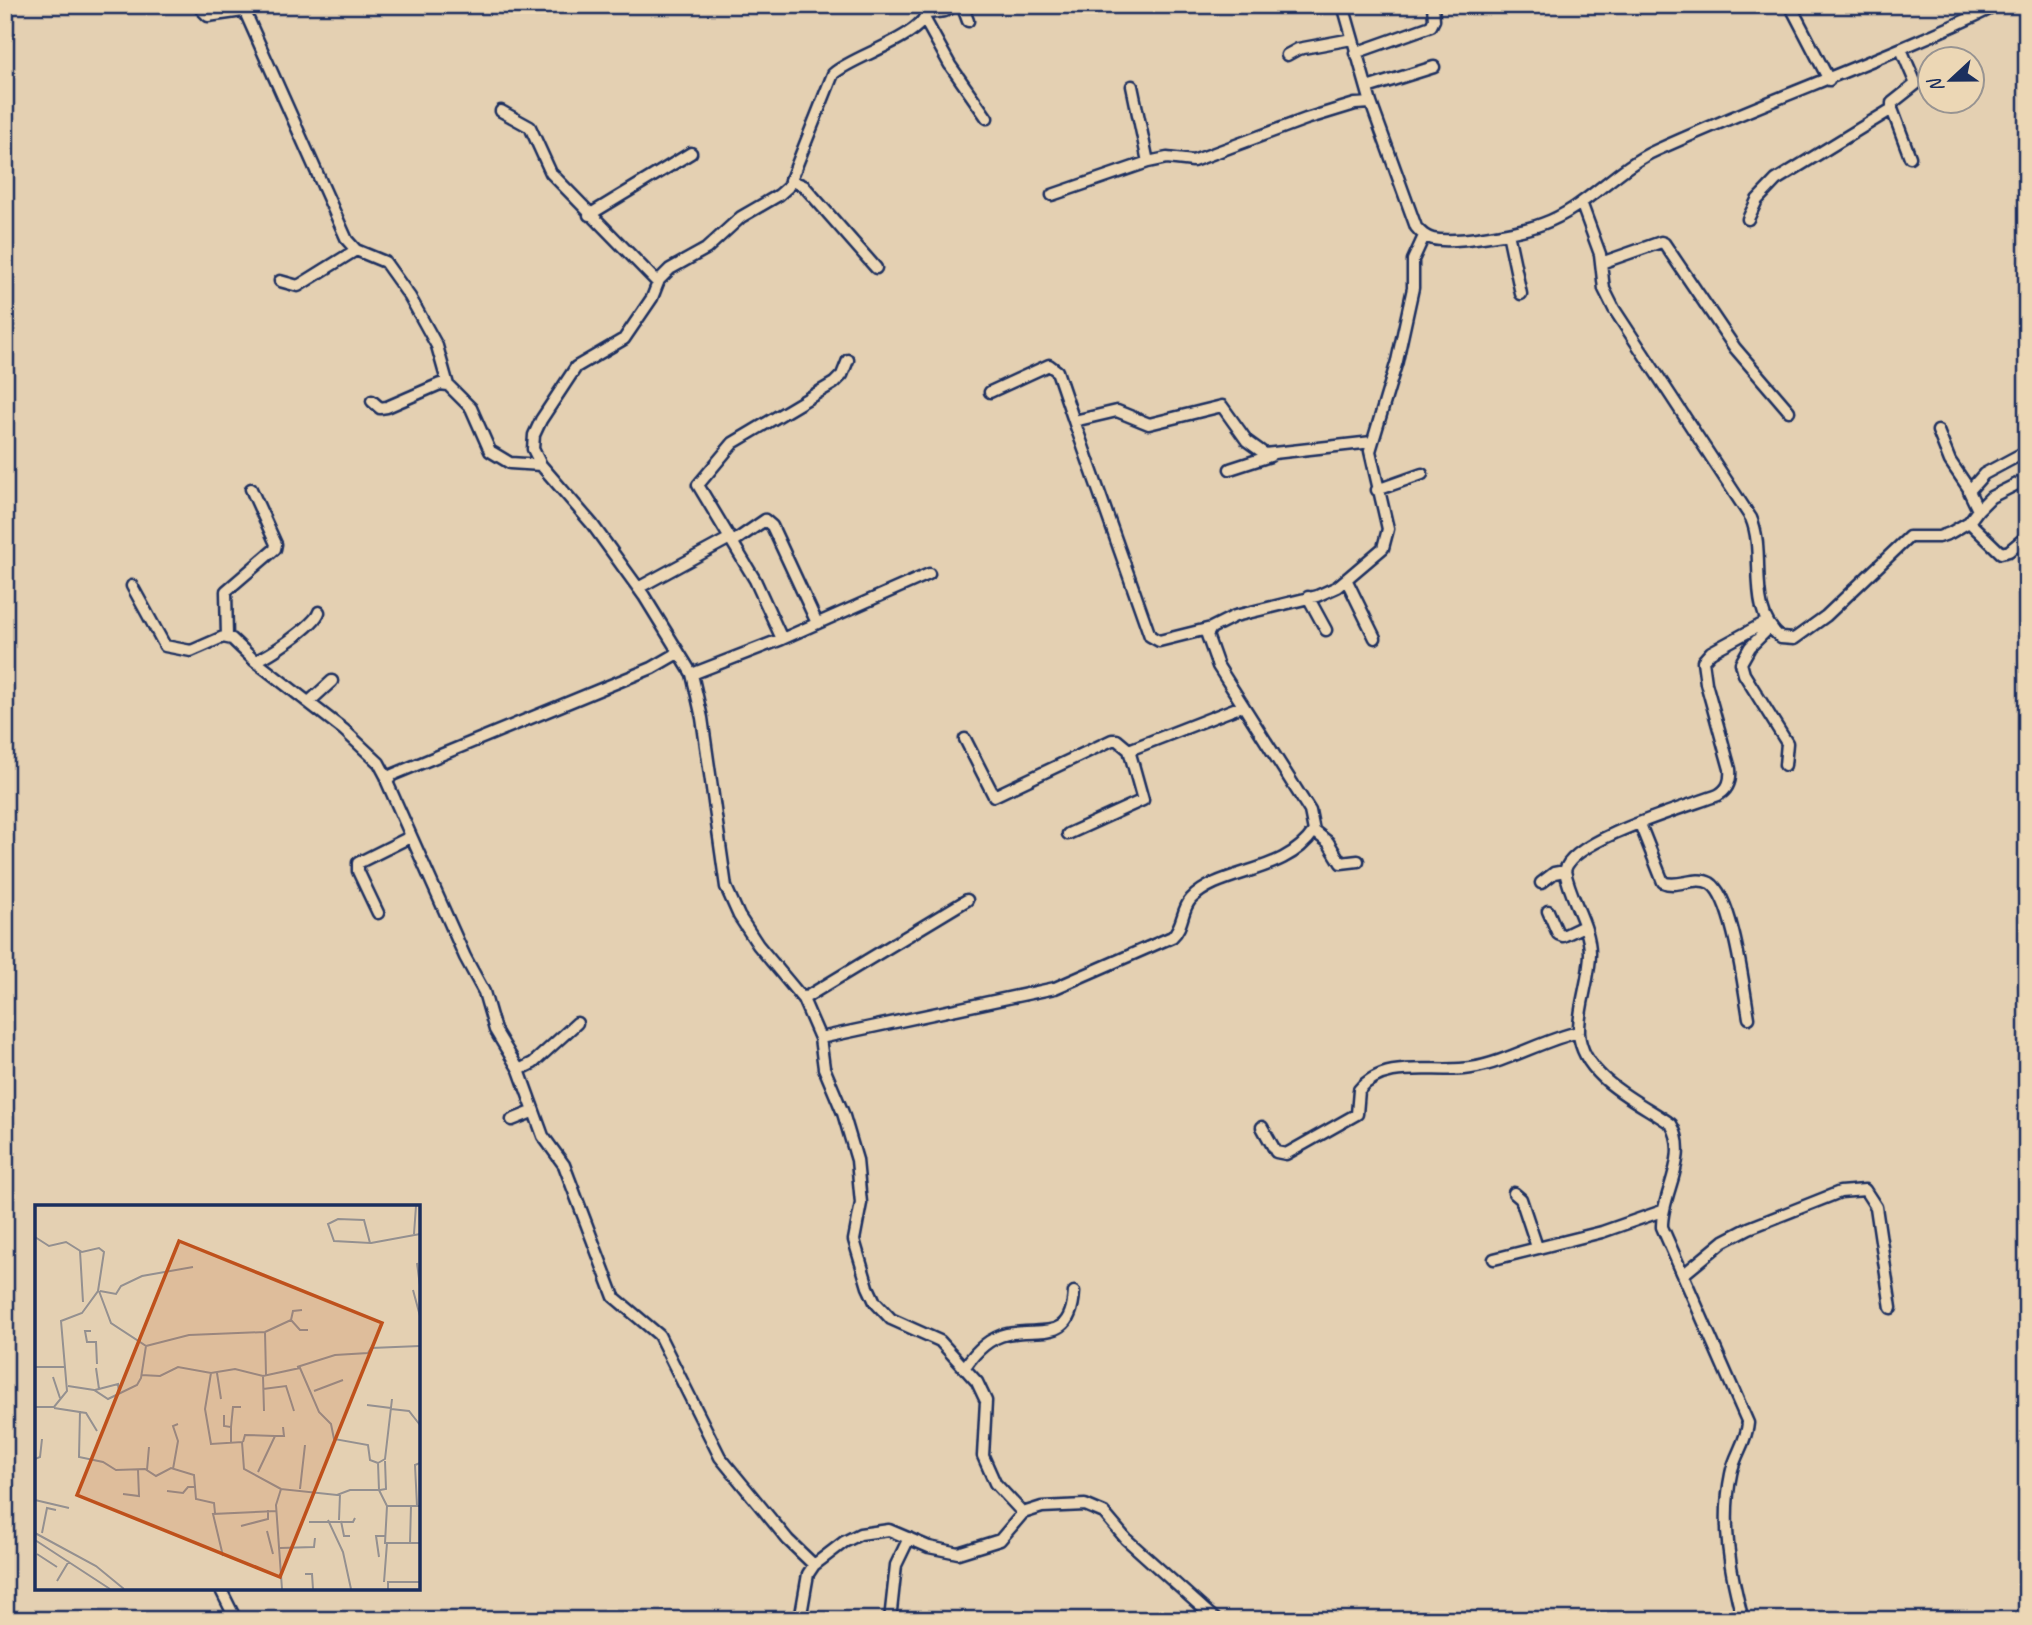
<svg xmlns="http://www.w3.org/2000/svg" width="2032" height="1625" viewBox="0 0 2032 1625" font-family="Caveat,sans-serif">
<rect width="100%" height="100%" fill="#e4d0b2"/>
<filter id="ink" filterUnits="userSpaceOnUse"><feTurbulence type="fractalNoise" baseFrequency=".0143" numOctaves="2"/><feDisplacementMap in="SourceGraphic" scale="14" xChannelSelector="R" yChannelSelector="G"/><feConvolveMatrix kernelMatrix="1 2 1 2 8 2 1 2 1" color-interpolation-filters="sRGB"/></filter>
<g filter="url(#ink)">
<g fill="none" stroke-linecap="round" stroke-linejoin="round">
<defs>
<path id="minor" d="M197,5L208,16L243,11L246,14L347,240L356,250L385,262L410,297L437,346L448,385L471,408L490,451L510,463L541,465
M930,5C926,38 855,54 833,74L788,187L779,195L741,217L706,249L670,269L659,280L652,298L624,339L576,367L541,420L534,435L533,449L541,465L592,524L644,596L692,674L702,718L726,887L739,916L758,945L803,999L820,1038L824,1068L843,1113L857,1160L861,1203L854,1240L868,1287L875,1302L891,1319L940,1341L977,1382L986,1401L983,1456L995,1483L1023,1513
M962,5L968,21
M1343,5L1371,103L1416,227C1421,233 1425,237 1433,239C1454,244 1521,232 1542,224C1587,208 1614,169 1657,150C1769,99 1886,59 1998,5
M1790,5L1829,80
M928,13L945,11L956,5
M924,18L950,65L987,118
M1901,49L1916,84L1892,103V109L1910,157
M1355,53L1431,26L1434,20L1433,5
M1287,55L1298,49L1352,39
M1132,86L1148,162
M1367,88L1434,67
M501,111L530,127L551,173L658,283
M790,180L804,186L876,268
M1052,195L1148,162L1167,158L1193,161L1306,119L1355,104L1371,103
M1582,205L1600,254L1604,289L1614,309L1751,518C1767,555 1745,609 1781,638L1794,639L1826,616L1909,537H1939L1950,533L1969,522L1978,510L1969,491L1984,474L2027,451
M589,215L691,153
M1748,219L1757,200L1776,180L1892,109
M1508,233L1521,294
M1601,263L1661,242L1664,243L1735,348L1789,411
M280,281L298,286L356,250
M990,392L1049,365L1057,371L1074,421L1117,411L1149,424L1222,406L1247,441L1265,454L1372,442
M372,401L380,408L387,407L440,384L448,385
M1074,421L1150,636L1159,641L1211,628
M1938,431L1950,461L1969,489
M1230,469L1270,456
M1377,490L1422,474
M1978,510L1991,497L2027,479
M1969,522L2001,553L2009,551L2027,536
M733,542L765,520L772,526L817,623
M1347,581L1375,638
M132,586L165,646L191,651L223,637L232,639L255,661L344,730L379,763L387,778
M638,588L730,538
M1308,597L1326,630
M1769,628L1750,647L1741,663L1744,674L1787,743L1785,765
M227,637L226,591L275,549L276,544L251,489
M782,639L755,580L698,485L733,443L834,383L842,375L848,360
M678,653L652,668L392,775L387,782L465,957L484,992L495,1030L519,1070L543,1136L564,1165L614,1297L659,1335L720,1457L788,1540L814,1565
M255,661C269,656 315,625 319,612
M692,674L782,639L929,574
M309,702L332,681
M965,739L994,796L1112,740H1117L1129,750
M1640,824L1663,882C1677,889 1695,875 1710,883C1733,897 1744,990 1749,1018
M1314,831L1328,842L1341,863L1358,861
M1068,834L1143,800L1129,750L1242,706
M1541,883L1554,873L1565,871
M1548,911L1558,934L1563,936L1584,926
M378,913L358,871V863L410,837
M803,999L967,900
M820,1038L1055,988L1172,937C1184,926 1181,910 1191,899C1220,868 1285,875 1314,831L1310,811L1218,666L1207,635L1211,628L1235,616L1317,596L1337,587L1383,548L1388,529L1370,451L1397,361L1413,288V260L1424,236
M519,1070L533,1063L577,1023
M512,1120L532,1112
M1262,1127L1276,1152L1286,1154L1357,1114L1359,1090C1385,1058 1435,1074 1471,1068C1508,1062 1542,1040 1579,1032
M1514,1193L1521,1199L1537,1247
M1494,1259L1602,1232L1662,1211
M1684,1274L1724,1241L1749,1228L1840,1192L1865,1190L1876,1207L1891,1308
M965,1367C975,1352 989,1338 1007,1334C1043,1327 1071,1343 1074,1292
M220,1588L236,1620
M800,1620L808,1574L814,1565L844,1542L860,1534L889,1530L929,1547L958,1553L1000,1540L1023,1513L1042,1507L1085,1505L1104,1513L1126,1539L1216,1620
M890,1620L896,1565L909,1538
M1743,1620C1730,1573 1721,1522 1731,1474C1734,1456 1747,1441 1748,1423L1662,1227C1661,1194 1691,1156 1671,1124C1640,1102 1582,1078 1579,1033C1578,1006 1590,980 1590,953C1590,925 1570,899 1565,871C1570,840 1689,806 1718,795C1729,789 1731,780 1730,769L1706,683L1703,661L1711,652L1766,622"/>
</defs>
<use href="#minor" stroke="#1b2f5e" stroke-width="15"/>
<use href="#minor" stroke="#ecd7b5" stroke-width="10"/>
</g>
</g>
<g transform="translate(35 1205)">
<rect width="385" height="385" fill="#e4d0b2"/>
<path fill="none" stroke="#949090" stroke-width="2" d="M303,14L329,15L335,38L299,36L293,19ZM379,29L381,1M0,32L14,41L31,37L47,47L64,43L69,47L63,86L47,108L26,116L32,186L19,202H0M336,38L385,29M45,46L48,97M382,58L385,81M378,85L385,111M65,86L81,89L86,81L107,71L158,62M256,115L265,125H273M56,126H50L52,137H61L62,159M230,127L256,115L258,106L267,105M111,141L154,130L230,127L231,170M0,162H29M262,162L300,150L333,148L336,143L385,141M61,163L64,184M176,168L170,204L176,239L207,237L209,264L246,284M182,168L186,194M106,170L125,171L143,162L176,168L200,164L228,171L265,163L284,207L296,219L299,234L333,240L335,255L343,258L344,285M228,171L229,206M18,172L25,193M33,181L59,185L73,194L102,180L106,173L111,141L76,118L64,86M228,184L251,181L259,206M60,185L83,179L84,188M279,186L308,175M332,200L356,203M19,203L51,208L62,226M356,204L374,206L385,220M45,206L44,252L68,257L81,265L110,264L121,271L136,263L159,270L161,294L179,298L180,308M189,210V221L196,222V238M196,222L198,202H206M208,237L210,230L240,231M0,254L5,252L7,234M343,258L350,254L357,194M138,264L143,236L138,221L143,219M112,265L114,242M223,267L240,231H249L248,222M265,284L270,240M345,285L351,284L350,256M132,286L148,288L153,282H161M88,289L104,291L103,265M0,295L34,303M352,301L350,338H385M382,301L380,260L385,258M293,315L308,347L316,384M304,315L305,289M306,316L309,331H315M274,317H318L320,313M206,321L233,314V305M232,326L238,349M0,328L61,361L89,384M7,328L12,303L21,305M0,335L75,384M375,338L376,301M245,343L279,342L280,333M2,349L22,362M188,351L178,309L242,306M344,352L341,331H350M270,369H277L278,384M22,376L34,356M349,377L352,338M247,384L241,300L246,284L302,290L315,285H344L352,301H385M353,384V377H385"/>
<path fill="#bf511c" fill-opacity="0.15" stroke="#bf511c" stroke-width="3.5" d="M144,36L347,118L245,372L42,290Z"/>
<rect width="385" height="385" fill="none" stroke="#1b2f5e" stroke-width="3.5"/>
</g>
<rect width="2032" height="1625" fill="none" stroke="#ecd7b5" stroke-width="28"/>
<rect x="14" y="14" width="2004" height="1597" fill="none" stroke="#1b2f5e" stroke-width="2.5" filter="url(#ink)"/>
<g transform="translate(1951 80) rotate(248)"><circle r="33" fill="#ecd7b5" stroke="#989492" stroke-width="2"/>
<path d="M0-5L12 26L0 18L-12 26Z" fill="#1b2f5e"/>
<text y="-10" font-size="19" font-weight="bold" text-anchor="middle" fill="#1b2f5e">N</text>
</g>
</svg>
